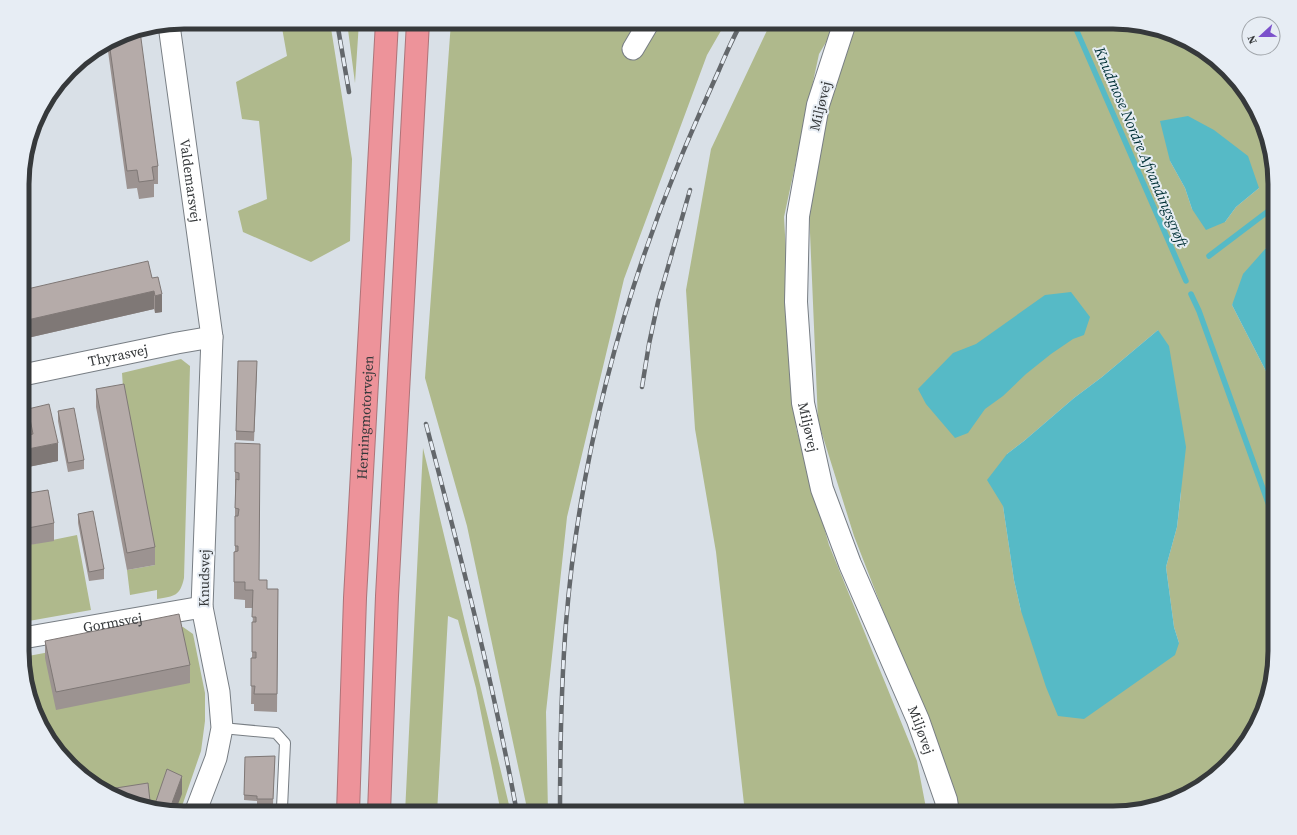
<svg xmlns="http://www.w3.org/2000/svg" width="1297" height="835" viewBox="0 0 1297 835" font-family="'Source Serif 4',serif">
<rect width="100%" height="100%" fill="#d9e0e7"/>
<path fill="#afb98c" fill-rule="evenodd" d="M281,22H330L352,159L350,241L311,262L243,232L238,211L267,199L259,121L242,119L236,82L287,56Z
M347,22H359L355,83Z
M451,22H726L707,55L624,279L567,517L546,712L548,813H528L467,526L425,378Z
M771,22H838L819,54L784,217L796,428L829,545L917,761L927,813H745L716,552L695,429L686,290L711,149Z
M856,22H1113L1165,31L1203,49L1253,103L1275,174V253L1266,248L1232,305L1270,379L1275,412V661L1266,703L1248,741L1194,791L1123,813H958L956,799L854,536L818,421L809,209L838,61ZM1170,161L1259,188L1236,207L1225,222L1192,209L1185,188ZM1158,330L1181,493L1177,527L1166,567L1174,627L1179,643L1021,611L1014,580L1003,506L1007,454L1024,441L1074,398L1102,377Z
M181,359L190,366L184,578C180,596 175,596 157,599V590L130,595L127,570L155,565L124,402L122,373Z
M423,448L510,809L504,813H501L476,688L458,620L448,616L437,813H405Z
M77,535L91,610L23,622V546Z
M183,627L193,634L205,693V721L201,751L180,812L132,804L94,785L44,732L23,672V657Z"/>
<path fill="#56bac6" d="M1188,116L1214,130L1248,156L1259,188L1236,207L1225,222L1206,230L1192,209L1185,188L1170,161L1160,121Z
M1266,248L1275,253V412L1270,379L1232,305L1243,274Z
M1071,292L1090,317L1084,335L1073,339L1051,354L1026,374L1003,396L985,409L968,433L955,438L926,404L918,389L953,353L976,344L1045,295Z
M1158,330L1169,346L1186,447L1177,527L1166,567L1174,627L1179,643L1175,655L1084,719L1058,716L1046,687L1021,611L1014,580L1003,506L987,480L1007,454L1024,441L1074,398L1102,377Z"/>
<g fill="none" stroke-linecap="round" stroke-linejoin="round">
<path stroke="#56bac6" stroke-width="5.5" d="M1073,22L1186,281
M1209,256L1275,206
M1191,294L1199,311L1275,522"/>
<defs>
<path id="lane" d="M222,728L276,733L285,743L282,808L275,813"/>
<g id="street">
<path id="s1" d="M169,25L212,337L202,607L219,692L222,728L216,758L195,813"/>
<path d="M633,49L649,22"/>
<path id="s2" d="M23,375L177,343L212,337"/>
<path id="s3" d="M23,638L202,607"/>
</g>
<g id="secondary">
<path id="s4" d="M845,22L818,105L798,216L796,302L803,403L822,489L850,564L918,720L946,800L948,813"/>
</g>
<g id="highway">
<path id="s5" d="M348,813L355,598L387,22"/>
<path d="M379,813L387,596L418,22"/>
</g>
</defs>
<use href="#lane" stroke="#787e84" stroke-width="12"/>
<use href="#street" stroke="#787e84" stroke-width="23"/>
<use href="#secondary" stroke="#787e84" stroke-width="24"/>
<use href="#highway" stroke="#ad7479" stroke-width="24"/>
<use href="#lane" stroke="#fff" stroke-width="10"/>
<use href="#street" stroke="#fff" stroke-width="21"/>
<use href="#secondary" stroke="#fff" stroke-width="22"/>
<use href="#highway" stroke="#ed939a" stroke-width="22"/>
<defs>
<path id="rail" d="M337,22L349,92
M642,387L649,344L658,302L690,190
M426,424C460,553 493,682 517,813
M560,813C560,750 561,687 566,623C579,463 620,305 681,157C693,128 706,99 719,70C726,54 733,37 742,22"/>
</defs>
<use href="#rail" stroke="#63676b" stroke-width="4.5"/>
<use href="#rail" stroke="#e7edf4" stroke-width="3" stroke-dasharray="9" stroke-linecap="butt"/>
</g>
<path fill="#9c9391" d="M122,34L158,166V184H154V197L139,199L137,188L127,189L107,44Z
M152,278L162,312L155,313L154,309L23,339V290Z
M257,370L254,441L236,440V431Z
M96,389L155,547V565L127,570L96,407Z
M28,409L58,461L23,468V436L30,434L28,427Z
M58,411L84,460V469L68,472L58,421Z
M235,443L259,580L267,589H278L277,712L254,711V704H251L253,608H245V600L234,599V552H235Z
M23,494L54,523V541L23,546Z
M78,514L104,569V579L89,581L78,523Z
M45,641L190,665V683L56,710L45,658Z
M275,756L273,804H257V801L244,800L245,757Z"/>
<path fill="#7f7876" d="M154,291V309L23,339V321Z
M162,294V312L155,313V296Z
M58,443V461L23,468V450Z
M182,776V794L175,812L169,811Z"/>
<path fill="#b5aba9" stroke="#7f7876" d="M140,31L158,166L152,167L154,180L139,182L137,170L127,171L109,42L122,34Z
M148,261L152,278L158,277L162,294L155,296L154,291L23,321V290Z
M238,361H257L254,432L236,431Z
M124,384L155,547L127,553L96,389Z
M49,404L58,443L23,450V436L33,434L28,409Z
M74,408L84,460L68,463L58,411Z
M235,443L260,444L259,580H267V589H278L277,694H254L255,686H251V658H256V652H252V622H256V617H252L253,590H245V582H234V552L238,551V546H235V516H238L239,509L235,508L236,479L239,480V473L235,472Z
M48,490L54,523L23,529V494Z
M93,511L104,569L89,572L78,514Z
M179,614L190,665L56,692L45,641Z
M275,756L273,799H257V796L244,795L245,757Z
M167,769L182,776L169,811L132,804L103,790L148,783L150,801H156Z"/>
<g text-anchor="middle" stroke-width="4" stroke-linejoin="round" paint-order="stroke">
<g font-size="14" fill="#36393b" stroke="#e7edf4">
<text transform="translate(820 106) rotate(-76)" y="5">Miljøvej</text>
<text dy="5" stroke="none"><textPath href="#s1" startOffset="157">Valdemarsvej</textPath></text>
<text dy="5" stroke="none"><textPath href="#s2" startOffset="97">Thyrasvej</textPath></text>
<text dy="5" stroke="none"><textPath href="#s5" startOffset="396">Herningmotorvejen</textPath></text>
<text dy="5" stroke="none"><textPath href="#s4" startOffset="412">Miljøvej</textPath></text>
<text transform="translate(204 578) rotate(-89)" y="5">Knudsvej</text>
<text dy="5" stroke="none"><textPath href="#s3" startOffset="91">Gormsvej</textPath></text>
<text dy="5" stroke="none"><textPath href="#s4" startOffset="736">Miljøvej</textPath></text>
</g>
<g font-size="15" font-style="italic" fill="#003136" stroke="#e7edf4">
<text transform="translate(1141 147) rotate(67)" y="5">Knudmose Nordre Afvandingsgrøft</text>
</g>
</g>
<path d="M0 0H1297V835H0ZM184 29H1113A155 155 0 0 1 1268 184V651A155 155 0 0 1 1113 806H184A155 155 0 0 1 29 651V184A155 155 0 0 1 184 29Z" fill="#e7edf4" fill-rule="evenodd"/>
<path fill="none" stroke="#36393b" stroke-width="5" d="M184 29H1113A155 155 0 0 1 1268 184V651A155 155 0 0 1 1113 806H184A155 155 0 0 1 29 651V184A155 155 0 0 1 184 29Z"/>
<g transform="translate(1261 36) rotate(248)"><circle r="19" fill="#e7edf4" stroke="#a0a5aa"/>
<path d="M0-3L7 15L0 10L-7 15Z" fill="#7b51cb"/>
<text y="-6" font-size="11" font-weight="bold" text-anchor="middle" fill="#36393b">N</text>
</g>
</svg>
